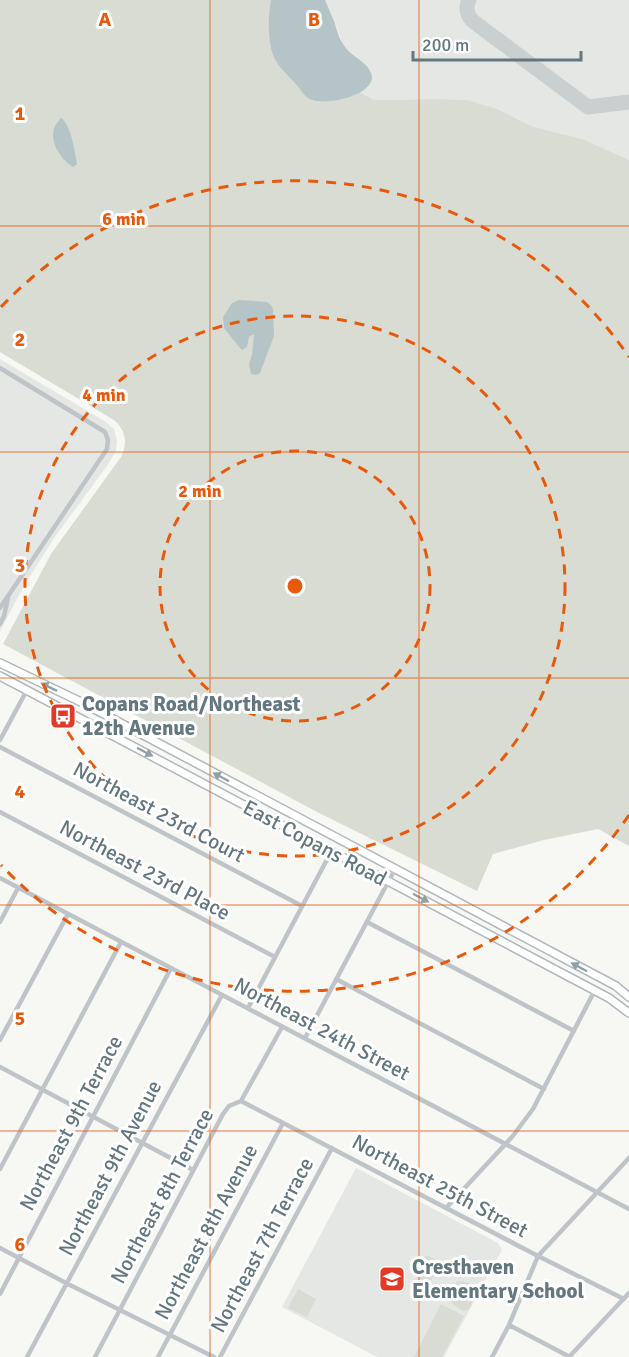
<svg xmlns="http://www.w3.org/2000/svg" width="629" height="1357" viewBox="0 0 629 1357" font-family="Signika,sans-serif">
<rect width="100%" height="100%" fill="#f7f7f4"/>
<path fill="#e5e7e5" d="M325,0H629V160L583,139L531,126L498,109L468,100L438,99L374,100L360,92L365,65L344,46Z
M0,359L106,422L114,429L117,441L116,451L107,466L54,538L24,586L0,631Z
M356,1168L498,1243L502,1250L444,1357H377L282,1307Z"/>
<path fill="#d8dcd3" d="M0,0H325C331,14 335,33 344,45C350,56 366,61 371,73C374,81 366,88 360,92L374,100L438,99L468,100L498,109L531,126L583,139L629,160V846L598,829L544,840L493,854L477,891L317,812L3,644L51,554L121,457C128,442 126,431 114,420L0,352Z
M426,1255L440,1262L429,1285L415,1278Z
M458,1281C482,1283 477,1293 469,1309L465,1311C454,1306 448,1303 449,1290Z
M298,1289L316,1299L307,1317L288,1308Z
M441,1304L464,1316L442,1357H414Z"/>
<path fill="#b5c5c7" d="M271,0H325C328,7 331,14 334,21C337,30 339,39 345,47C352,57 366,61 371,73C380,95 321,108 308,98C303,95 300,88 296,84C289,76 280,69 275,59C267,44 268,16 271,0Z
M61,118C71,124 75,152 77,164L73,167C61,160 48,140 55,126C57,123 59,120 61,118Z
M239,300L267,302L271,305L273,309L274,336L260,373L256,375L251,374L249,364L252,355L254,335H252L249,337L247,347L242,350L239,347L224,328L223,317L232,303Z"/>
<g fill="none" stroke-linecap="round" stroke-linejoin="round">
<path stroke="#cacfd0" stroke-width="15" d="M469,0C465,8 467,16 474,22L588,107L629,102"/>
<defs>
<path id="secondary" d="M0,663L81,702L616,986L629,997
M0,676L609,998L629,1013"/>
</defs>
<use href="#secondary" stroke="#b0b8bb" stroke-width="10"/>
<path stroke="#bec4c7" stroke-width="4.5" d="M0,368L105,432L108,440L107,449L0,608
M0,624L4,616L8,598
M0,740L27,690
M0,747L302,906
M0,812L275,957
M0,878L629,1209
M0,922L18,888
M367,922L574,1031
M336,979L544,1089
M248,1008L331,852
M305,1038L395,869
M0,1040L68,914
M0,1067L193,1170
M241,1101L538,1256L624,1299
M0,1169L121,942
M446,1208L512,1137L533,1109L595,990
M0,1248L66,1283L214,1357
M0,1294L171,968
M509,1325L570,1357
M27,1357L222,995
M95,1357L223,1114L229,1106L241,1101L282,1027
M158,1357L283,1123
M220,1357L332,1148
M492,1357L509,1325L538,1256L629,1158
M569,1357L629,1293"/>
<use href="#secondary" stroke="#fff" stroke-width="7"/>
</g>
<defs><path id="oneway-solid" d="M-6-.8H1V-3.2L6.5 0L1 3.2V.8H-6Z" transform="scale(1.5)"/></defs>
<g fill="#91a0a5">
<use href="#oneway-solid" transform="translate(49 687) rotate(-154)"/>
<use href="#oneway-solid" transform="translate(145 752) rotate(28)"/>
<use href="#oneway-solid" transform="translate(221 777) rotate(-152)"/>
<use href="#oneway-solid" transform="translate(421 898) rotate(28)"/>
<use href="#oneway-solid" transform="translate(579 967) rotate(-152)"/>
</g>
<path fill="none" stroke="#e8590c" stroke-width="1.5" stroke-opacity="0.55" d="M210,0V1357M419,0V1357M0,226H629M0,452H629M0,678H629M0,905H629M0,1131H629"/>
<g fill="none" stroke="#e8590c" stroke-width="3" stroke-dasharray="10 8">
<circle cx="295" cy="586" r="135"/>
<circle cx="295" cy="586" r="270"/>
<path d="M629 815A405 405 0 0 1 1 865M1 307A405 405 0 0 1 629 357"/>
</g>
<defs>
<symbol id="bus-square" viewBox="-11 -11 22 22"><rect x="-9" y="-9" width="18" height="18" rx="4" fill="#e33a28" stroke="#fff"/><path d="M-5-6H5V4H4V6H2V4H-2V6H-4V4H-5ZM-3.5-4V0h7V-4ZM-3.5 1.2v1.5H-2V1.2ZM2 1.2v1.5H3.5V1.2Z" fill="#fff"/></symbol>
<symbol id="school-square" viewBox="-11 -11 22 22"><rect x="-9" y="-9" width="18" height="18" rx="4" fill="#e33a28" stroke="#fff"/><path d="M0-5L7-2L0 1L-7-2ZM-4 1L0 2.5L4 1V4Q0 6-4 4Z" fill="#fff"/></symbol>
</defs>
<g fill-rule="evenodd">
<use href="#bus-square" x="48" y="701" width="30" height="30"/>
<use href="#school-square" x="377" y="1264" width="30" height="30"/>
</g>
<g text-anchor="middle" stroke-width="6" stroke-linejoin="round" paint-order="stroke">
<g font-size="21" font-weight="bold" fill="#62777f" stroke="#fff" text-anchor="start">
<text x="82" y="711">Copans Road/Northeast<tspan x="82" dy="24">12th Avenue</tspan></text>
<text x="412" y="1274">Cresthaven<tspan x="412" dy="24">Elementary School</tspan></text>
</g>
<g font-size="21" fill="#62777f" stroke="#fff">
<text transform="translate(159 812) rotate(28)" y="7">Northeast 23rd Court</text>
<text transform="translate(315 843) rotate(28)" y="7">East Copans Road</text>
<text transform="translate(145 870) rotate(28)" y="7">Northeast 23rd Place</text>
<text transform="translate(322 1029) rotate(28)" y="7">Northeast 24th Street</text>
<text transform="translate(71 1123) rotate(-62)" y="7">Northeast 9th Terrace</text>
<text transform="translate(110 1168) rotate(-62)" y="7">Northeast 9th Avenue</text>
<text transform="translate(440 1186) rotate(28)" y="7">Northeast 25th Street</text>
<text transform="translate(162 1196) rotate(-62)" y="7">Northeast 8th Terrace</text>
<text transform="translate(206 1232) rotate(-62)" y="7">Northeast 8th Avenue</text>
<text transform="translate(262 1245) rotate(-62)" y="7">Northeast 7th Terrace</text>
</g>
</g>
<g font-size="20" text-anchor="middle" font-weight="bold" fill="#e8590c" stroke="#fff" stroke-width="6" stroke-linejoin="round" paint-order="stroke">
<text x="105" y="26">A</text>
<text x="314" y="26">B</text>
<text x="20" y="120">1</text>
<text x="20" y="346">2</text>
<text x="20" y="572">3</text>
<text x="20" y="798">4</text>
<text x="20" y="1025">5</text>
<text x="20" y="1251">6</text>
</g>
<circle cx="295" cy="586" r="9" fill="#e8590c" stroke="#fff" stroke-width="3"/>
<g font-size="18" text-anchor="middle" font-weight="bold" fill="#e8590c" stroke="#fff" stroke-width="6" stroke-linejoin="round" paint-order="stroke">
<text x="124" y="225">6 min</text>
<text x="104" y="401">4 min</text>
<text x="200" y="497">2 min</text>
</g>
<path d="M413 51v9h168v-9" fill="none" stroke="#62777f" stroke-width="3"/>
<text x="422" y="51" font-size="18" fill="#62777f" stroke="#ffffff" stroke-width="4.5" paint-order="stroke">200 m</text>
</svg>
